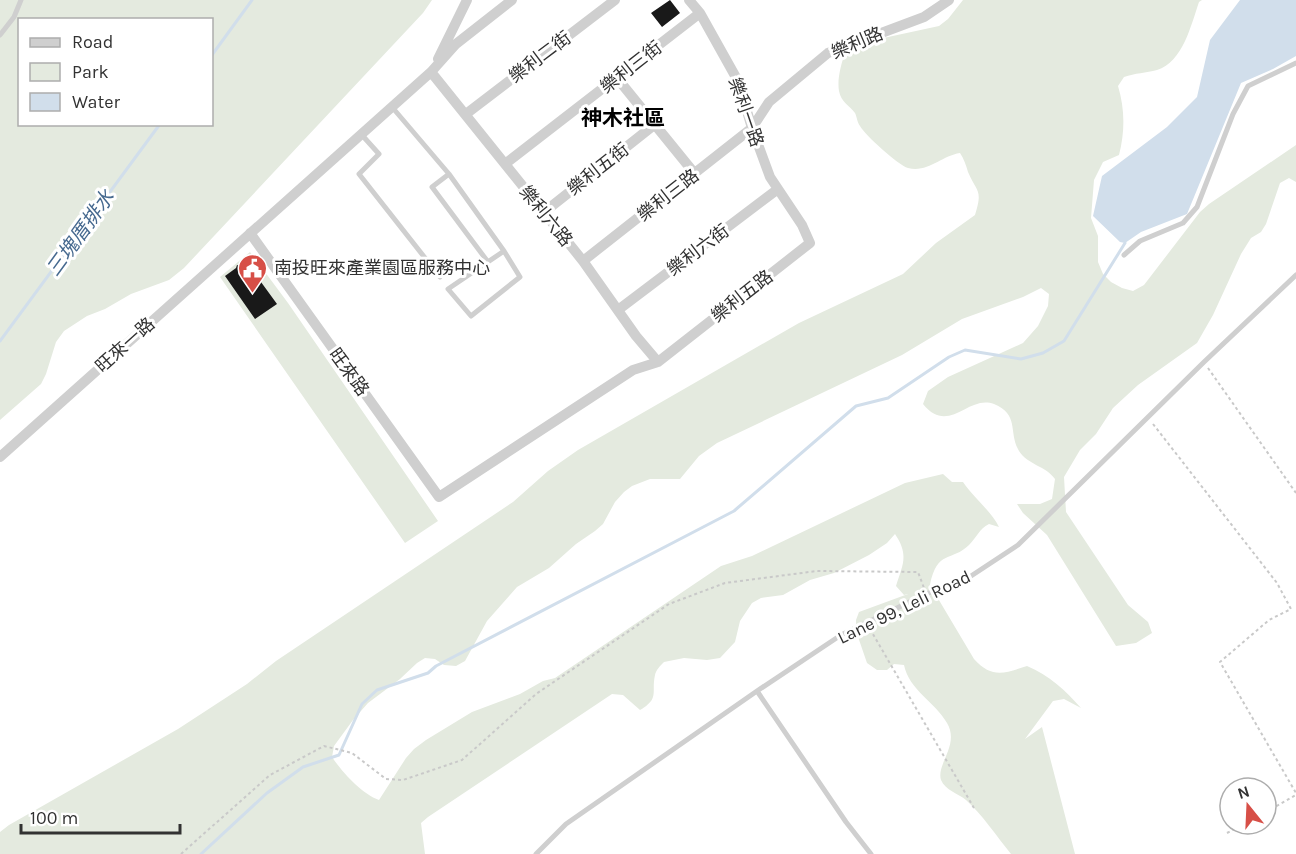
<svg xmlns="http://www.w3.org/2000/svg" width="1296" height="854" viewBox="0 0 1296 854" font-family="Karla,'Noto Sans TC',sans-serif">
<rect width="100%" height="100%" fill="#fff"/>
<path fill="#e4eadf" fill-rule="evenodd" d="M0,0H432L423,13L184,268L169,280L131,294L105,309L87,316L64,331L56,342L46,374L41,384L0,420ZM20,20H212V124H20Z
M963,0H1202L1199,2C1191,25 1183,62 1157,70C1146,73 1135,73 1124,77L1118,86C1125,109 1125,132 1119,155L1103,162L1094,180L1091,218L1098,236V262L1103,274L1111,282L1122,288L1133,291L1144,285L1200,212L1209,204L1296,145V182L1289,178L1280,183L1266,224L1261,232L1251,238L1241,254L1213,315L1197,343L1138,385L1113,408L1096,434L1080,450L1064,477L1066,512L1128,605L1148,622L1152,633L1136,643L1116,646L1047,535L1023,513L1017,504H1040L1052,499L1055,479C1046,466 1028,465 1019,451C1008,432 1020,415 994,404C968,394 949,436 923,404L928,391L948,377L1023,343L1038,326L1048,306L1049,294L1041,288L1023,297L962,319L902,355L717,443L699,456L680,479H650L632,486L624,492L615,502L603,524L595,531L576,544L549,568L517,587L487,621L465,661L456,666L444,665L435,659L425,658L417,663L400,679L368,703L353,720L334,746L332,757C342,772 362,794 379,800L406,758L414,749L426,740L472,712L520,694L543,681L555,678L721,566L752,556L905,483L943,474L952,482H963C973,497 992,512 999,527L989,524C979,529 977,537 969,545C952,562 937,549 930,585L974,659C992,679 1005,673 1027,666C1049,675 1066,691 1081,708L1064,699L1053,701L1025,739L1042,727L1075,854H1011C998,838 981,813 966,800C959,794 945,790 941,780C936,764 960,745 947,723C935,702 909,690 904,665L894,664L887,670H877L867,663L856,631V620L859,612L908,594L904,595L896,586C903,564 909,555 895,534L887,543L869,555L834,573L810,580L783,595L761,598L752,603L740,621L735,642L720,658L707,660L684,658L664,662C660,666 656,670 655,675C651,693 660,698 640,710L623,695L612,694L428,817L421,823L425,854H0V832L9,825L178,729L247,684L276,661L513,502L548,471L578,450L799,323L903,274L936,243L975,215C983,189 977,193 968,172C966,165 964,159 960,153C941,156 928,173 908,168C898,165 865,135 860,126C857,122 857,117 855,113C849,105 841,102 839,91C837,79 841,66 844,55L865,42L939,26L948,19Z
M250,252L288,303L438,521L405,543L220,277Z"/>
<path fill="#d1deeb" d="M1240,0H1296V56L1273,69L1241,83L1187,214L1141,232L1125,243L1120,242L1093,216L1102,176L1167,127L1197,97L1210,40Z"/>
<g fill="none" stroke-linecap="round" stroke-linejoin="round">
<path stroke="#d1deeb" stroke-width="3" d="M212,55L252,0
M0,341L160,124
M201,854L267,793L303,767L339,755L362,704L377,690L428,673L436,666L734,511L856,406L888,398L949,357L965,350L1021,359L1043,353L1064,341L1125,243"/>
</g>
<path fill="#191919" d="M670,0L680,13L662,27L651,13Z
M237,265L252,268L249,279L261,282L277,304L255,319L225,276L236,268Z"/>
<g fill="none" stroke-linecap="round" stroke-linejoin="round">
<path stroke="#c9c9c9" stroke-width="2" stroke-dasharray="3 3" stroke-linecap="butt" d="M1208,368L1296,493
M1153,424L1277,583L1291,609L1269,620L1220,662L1296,793
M870,629L974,808
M1266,812L1296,795
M1227,833L1244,824
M181,854L270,775L324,746L352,753L386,779L403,780L462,760L536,694L669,604L725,583L817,571L918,572L924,588"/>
<path stroke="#cfcfcf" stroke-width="5" d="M0,35L14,17L21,0
M392,107L449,174L504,251L448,289L471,316L520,277L504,251
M361,134L379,154L359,174L440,277
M449,174L432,187L488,262
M1124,255L1140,241L1183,223L1197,207L1233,114L1248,86L1296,63
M757,691L846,822L871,854
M536,854L566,824L757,691L841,635L926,594L968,578L1018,545L1204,362L1296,275"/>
<path stroke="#cfcfcf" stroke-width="10" d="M438,59L467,0
M431,72L583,261L636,336L658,362
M617,78L695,174
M466,114L615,0
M505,164L700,13
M543,213L654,125
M250,233L439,497L633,370L658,362L810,243L802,225L770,177L752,128L738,81L700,13L689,0
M583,261L752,128L769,102L828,53L924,17L949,0
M618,310L778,189
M0,457L431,72L456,44L512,0"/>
</g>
<defs>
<symbol id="civic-pin" viewBox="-11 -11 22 30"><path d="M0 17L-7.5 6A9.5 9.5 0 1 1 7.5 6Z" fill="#d74f47" stroke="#fff"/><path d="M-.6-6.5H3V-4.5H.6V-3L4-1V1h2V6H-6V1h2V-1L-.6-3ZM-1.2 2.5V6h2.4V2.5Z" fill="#fff"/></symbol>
</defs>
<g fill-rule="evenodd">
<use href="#civic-pin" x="236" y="252" width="33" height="45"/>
</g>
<g text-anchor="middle" stroke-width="6" stroke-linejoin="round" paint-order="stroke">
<g font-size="18" fill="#323232" stroke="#fff">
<text transform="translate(857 43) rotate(-23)" y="6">樂利路</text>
<text transform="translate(540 57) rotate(-37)" y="6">樂利二街</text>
<text transform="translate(631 67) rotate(-38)" y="6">樂利三街</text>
<text transform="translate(746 112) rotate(71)" y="6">樂利一路</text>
<text transform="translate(598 169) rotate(-38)" y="6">樂利五街</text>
<text transform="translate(668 195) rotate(-38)" y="6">樂利三路</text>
<text transform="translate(546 216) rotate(51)" y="6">樂利六路</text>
<text transform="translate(698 250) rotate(-37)" y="6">樂利六街</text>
<text transform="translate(742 296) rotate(-38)" y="6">樂利五路</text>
<text transform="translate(125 345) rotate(-42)" y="6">旺來一路</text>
<text transform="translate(349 372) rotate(54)" y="6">旺來路</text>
<text transform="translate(904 607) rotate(-26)" y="6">Lane 99, Leli Road</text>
</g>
<g font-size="18" fill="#323232" stroke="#fff" text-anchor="start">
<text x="274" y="274">南投旺來產業園區服務中心</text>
</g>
<g font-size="20" font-style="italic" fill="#46698f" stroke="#fff">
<text transform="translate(80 233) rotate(-54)" y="7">三塊厝排水</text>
</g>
<g font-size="21" font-weight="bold" fill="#000" stroke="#fff">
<text x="623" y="125">神木社區</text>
</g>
</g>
<rect x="18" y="18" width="195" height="108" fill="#ffffff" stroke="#adadad" stroke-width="1.5"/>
<rect x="30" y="38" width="30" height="9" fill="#cfcfcf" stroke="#adadad" stroke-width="1.5"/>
<text x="72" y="48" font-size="18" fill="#323232">Road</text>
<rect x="30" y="63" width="30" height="18" fill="#e4eadf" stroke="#adadad" stroke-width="1.5"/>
<text x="72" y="78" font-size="18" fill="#323232">Park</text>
<rect x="30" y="93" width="30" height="18" fill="#d1deeb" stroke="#adadad" stroke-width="1.5"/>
<text x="72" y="108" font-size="18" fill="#323232">Water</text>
<g transform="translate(1248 806) rotate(342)"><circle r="28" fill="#ffffff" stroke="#adadad" stroke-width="1.5"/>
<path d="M0-4.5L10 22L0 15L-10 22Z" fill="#d74f47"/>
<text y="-9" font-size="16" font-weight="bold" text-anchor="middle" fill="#323232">N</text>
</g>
<path d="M21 824v9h159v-9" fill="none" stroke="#323232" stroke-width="3"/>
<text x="30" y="824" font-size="18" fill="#323232" stroke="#ffffff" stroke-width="4.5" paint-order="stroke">100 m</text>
</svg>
